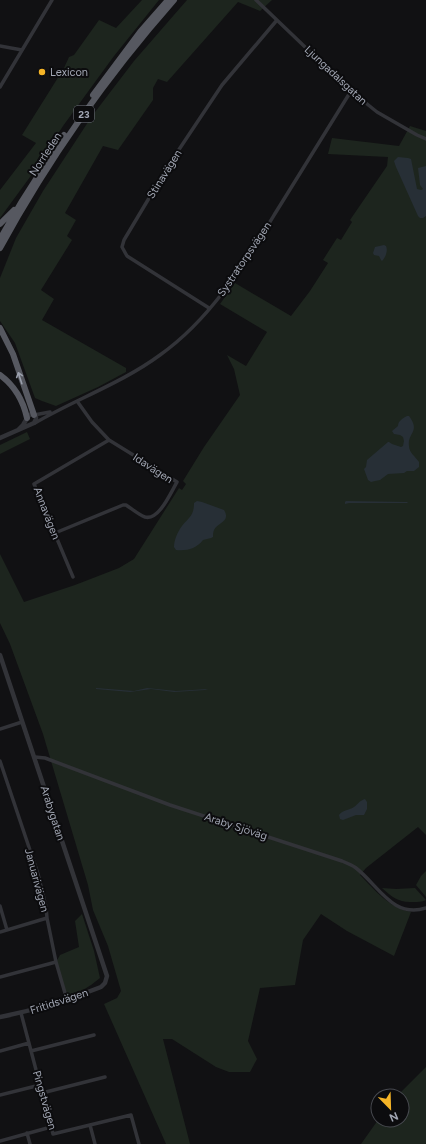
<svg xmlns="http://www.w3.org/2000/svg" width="426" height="1144" viewBox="0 0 426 1144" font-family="Figtree,sans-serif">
<rect width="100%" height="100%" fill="#111113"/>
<path fill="#1d251e" d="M142,0H159L114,56L63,126L30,177L0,218V190L36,143L22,135L64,68L69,57L74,55L99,20L116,28Z
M187,0H272L260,11L238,2L167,82L158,79L153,88V100L118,150L103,146L65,213L76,220L67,236L72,240L41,290L54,299L42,320L126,368V372L98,387L56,406L42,401L35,398L15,343L0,321V278L16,238L43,191L92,116L134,61Z
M410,126L426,131V835L418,827L366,868L360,875C376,891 388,907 411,912L394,956L347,931L321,914L303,940L295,985L260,988L248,1041L257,1059L250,1072H229L216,1067L172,1039H163L190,1144H166L104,1004L117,998L121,991L108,946L93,910L88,885L43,734L10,644L0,623V554L24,602L75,585L119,568L134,559L179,488L182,490L186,484L183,481L204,447L240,395L234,369L227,355L246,366L267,332L220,304L235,283L291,316L310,291L328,263L323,260L337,238L341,240L352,222L350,220L387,166L388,157L328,154L332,138L399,146Z
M27,432L30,439L0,454V445Z
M426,871V897L416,885L421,876Z
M382,888L396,889L415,888L426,900C422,902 418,902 413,902C399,903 392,897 382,888Z
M82,914L94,951L100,978L91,985L67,1000L56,962L60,955L79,947L75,921Z
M426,1067V1144H361L378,1120H402V1096H397Z"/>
<path fill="#272f36" d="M398,157L408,158L411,159L417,189L421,190L423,189L420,185L418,168L426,166V216L423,218H420L418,216L396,167L394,161Z
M384,245L386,246C388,250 386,257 382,261L381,260L379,256L374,255L373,253L375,247Z
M407,416H409C421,432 407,433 409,446C409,453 416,457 419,462V467L414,471H407L404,473L388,474L380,480L375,481L371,482L368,480L364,469L366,467L367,460L388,442H389L392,444L401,447L403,446L404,441L403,437L400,435L394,434L392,431L398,426C398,421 403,418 407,416Z
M197,501L202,502L224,510C231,522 218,522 214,530C213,532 213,535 213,537L211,538L203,540C196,549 187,551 176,550L174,547C174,540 178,531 182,526C189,517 194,516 194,503Z
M346,501L408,502L407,503H349L345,504V502Z
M96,688L134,691L147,688L176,691L208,689L205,690L174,692L151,689L130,692L96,689Z
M365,799L367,802V809L364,815H356L343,820L340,819L339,815C344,809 348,811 354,807C358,804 359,801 365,799Z"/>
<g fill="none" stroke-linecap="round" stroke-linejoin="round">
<path stroke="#323338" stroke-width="3.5" d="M256,0L351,91L377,112L417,135L426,139
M0,46L22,50
M0,87L52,0
M209,308L127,256L122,247L124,240L170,163L222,85L277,20
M34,415L50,412
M35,423C76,399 122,383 160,355C211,319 244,264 276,212C301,172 326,131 351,91
M55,533L123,505H126C132,509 139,515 145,517C159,521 171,492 177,482L109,440L92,422L77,401
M73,577L34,484L109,440
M0,729L22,722
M35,757L45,758L170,805L342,861C347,863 352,865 356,868C378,885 393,919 426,908
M0,761L38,874L46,907L47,918L56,962L67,1000
M0,906L7,930
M0,932L47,918
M0,977L56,962
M21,1013L53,1134L131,1115L139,1144
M0,1051L29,1043
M31,1051L94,1035
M42,1093L105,1077
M0,1095L40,1085
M90,1125L95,1144
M27,1133L30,1144
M0,1141L51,1127"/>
<path stroke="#323338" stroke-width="4.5" d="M0,438L34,423L36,419V417L32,414L29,415L23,425L19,429
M0,655L107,976L105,983L101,987C69,1000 35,1010 0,1017"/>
<path stroke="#565860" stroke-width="6" d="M93,95L140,32L168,0
M0,224L14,210
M0,239L22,201L64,135
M0,248C48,160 107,76 174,0
M0,328L13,354L34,415
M0,375C15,386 23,400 27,418"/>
</g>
<defs><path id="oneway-shaft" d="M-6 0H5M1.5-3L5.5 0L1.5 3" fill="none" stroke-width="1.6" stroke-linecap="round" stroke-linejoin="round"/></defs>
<use stroke="#9a9fac" href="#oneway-shaft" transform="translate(20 378) rotate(-108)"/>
<circle fill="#f5b427" stroke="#0c0c0e" stroke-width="1.5" cx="42" cy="72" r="4"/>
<g text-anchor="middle" stroke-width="4" stroke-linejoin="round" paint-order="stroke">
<rect fill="#0c0c0e" stroke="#757882" stroke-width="1" x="74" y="106" width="20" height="16" rx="3"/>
<g font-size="10" font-weight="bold" fill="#a2a7b4">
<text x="84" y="118">23</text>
</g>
<g font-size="11" fill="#a2a7b4" stroke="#0c0c0e" text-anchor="start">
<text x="50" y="76">Lexicon</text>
</g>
<g font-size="11" fill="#a2a7b4" stroke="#0c0c0e">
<text transform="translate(336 75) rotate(43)" y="4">Ljungadalsgatan</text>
<text transform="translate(45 154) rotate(-57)" y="4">Norrleden</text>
<text transform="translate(164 174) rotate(-58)" y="4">Stinavägen</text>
<text transform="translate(244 259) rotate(-56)" y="4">Systratorpsvägen</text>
<text transform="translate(153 468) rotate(33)" y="4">Idavägen</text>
<text transform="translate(47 513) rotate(69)" y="4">Annavägen</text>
<text transform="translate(53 813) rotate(72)" y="4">Arabygatan</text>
<text transform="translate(236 826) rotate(18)" y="4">Araby Sjöväg</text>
<text transform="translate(37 880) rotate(75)" y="4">Januarivägen</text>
<text transform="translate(59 1001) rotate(-18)" y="4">Fritidsvägen</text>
<text transform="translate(45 1100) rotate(74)" y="4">Pingstvägen</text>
</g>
</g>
<g transform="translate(390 1108) rotate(157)"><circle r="19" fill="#0c0c0e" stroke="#484a50"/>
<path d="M0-3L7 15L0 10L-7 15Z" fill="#f5b427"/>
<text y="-6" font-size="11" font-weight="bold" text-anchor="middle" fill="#a2a7b4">N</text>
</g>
</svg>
